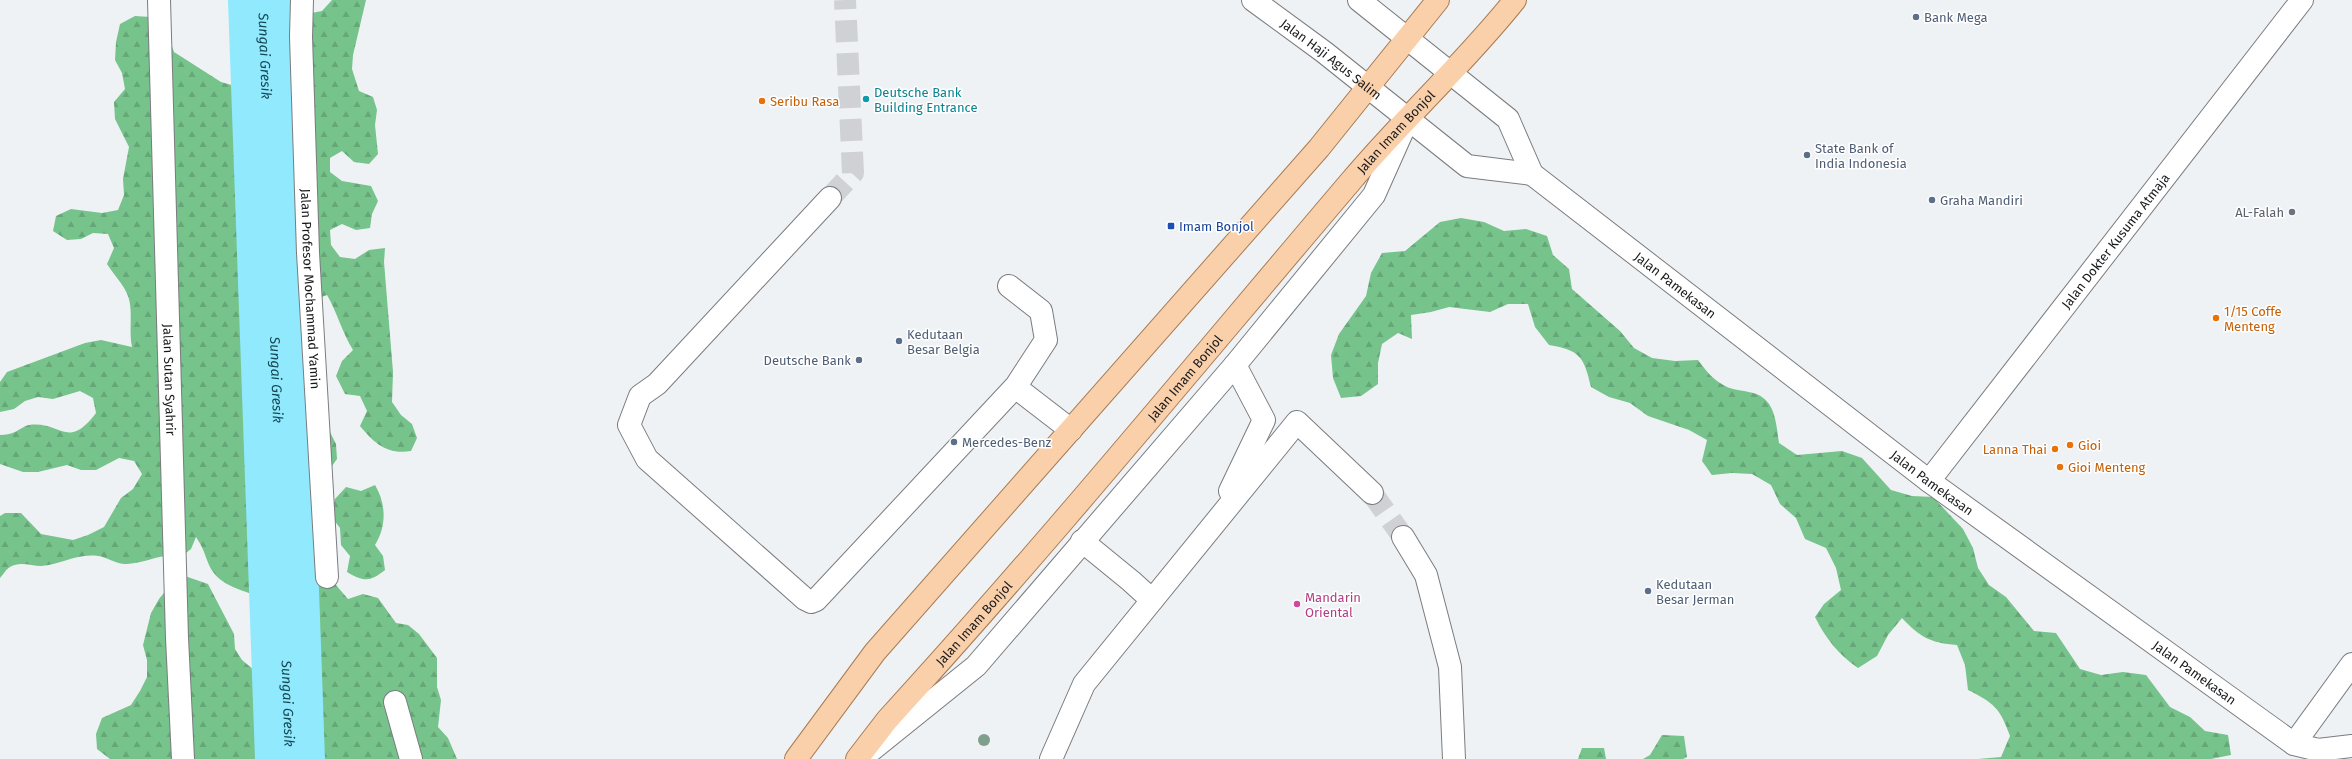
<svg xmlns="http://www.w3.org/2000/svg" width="2352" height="759" viewBox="0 0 2352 759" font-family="'Fira Sans',sans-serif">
<defs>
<pattern id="forest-firs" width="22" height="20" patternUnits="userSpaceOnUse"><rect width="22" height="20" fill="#76c38b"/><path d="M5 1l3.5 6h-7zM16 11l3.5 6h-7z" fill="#65a777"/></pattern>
</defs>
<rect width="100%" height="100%" fill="#eff2f5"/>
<path fill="url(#forest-firs)" d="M260,0H296L306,14L322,11L332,0H366L353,55L352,69L359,91L373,97L377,110L375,125L378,154L369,164L354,162L342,151L330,158V172L342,181L371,186L378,201L372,214L370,228L356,230L342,224L330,230L331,245L340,257L355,259L369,250L385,248L384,262L393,372L392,402L401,415L412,424L417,438L411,451C387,455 374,443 360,426L367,411L360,396L345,394L336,376L342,361L353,350C342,332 337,312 327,295L313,300L323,418L336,444L337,459C321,478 324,502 313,523L298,518L295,486L299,469L286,460L282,410L289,396L292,380L284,367L273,357L272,340L277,308L276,292L284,260L277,245L278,229L272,215L270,199L273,148L279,133L278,116L271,103L267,87L270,72L265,55L255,42L249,28Z
M135,16L150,17L169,38L174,52L221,82L235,86L249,111L252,125L246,151L249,180L244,222L250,234L260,245V260L247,301L251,316L262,326C257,357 254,365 271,394L264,435L282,489L269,528L274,556L270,572L265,586L252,594C235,588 217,583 209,565C204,553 204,549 196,537L191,549L181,557C157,553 149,563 127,564C118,565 107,557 98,556C77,553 60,565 41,566C31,566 20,561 10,567C6,569 3,575 0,578V516L5,513H21L41,534L73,540L88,535L104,527L121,498L133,489L142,474L134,461L119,458L96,470H81L67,465L38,472H23L0,464V435C5,435 11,434 15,432C19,430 24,426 29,425C62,421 67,451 96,413L93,398L80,391L53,399L38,397L25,401L14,409L0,412V382L7,372L85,343L101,340L132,347C129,332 132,318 130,304C128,288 115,277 107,264L114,248L108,234L93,233L81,239L67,240L53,231L56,216L71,209L102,213L118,210L124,195L123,179L129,147L115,119L114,102L125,89L122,73L115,60L116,42L120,24Z
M1461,218L1484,222L1504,231L1526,229L1547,236L1553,255L1569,269L1572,289L1620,331L1634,348L1652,358L1675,361L1698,360C1707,372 1713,380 1727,387C1741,393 1759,389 1769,404C1776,414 1777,430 1779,443L1797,455L1842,451L1862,458L1891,490L1912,496L1933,497L1963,529L1973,548L1978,568L1989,585L2006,597L2034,631L2056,633L2080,669L2101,675L2123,672L2146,675L2170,707L2190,717L2205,731L2228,735L2231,755L2211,759H1978L2001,757L2010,736C2000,708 1994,703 1968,690L1965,665L1957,645C1930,643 1920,637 1902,618L1888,635L1877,656L1858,668C1838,654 1826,639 1815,617L1824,604L1841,590L1836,568L1826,548L1805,539L1796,518L1780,504L1771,485L1752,474L1732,473L1712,475L1702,461L1707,440L1689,430L1648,416L1630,403L1609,397L1591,387C1584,357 1580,350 1549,345L1535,327L1528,304H1508L1490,312L1449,307L1431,312L1411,315L1412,339L1398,333L1382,344L1378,363V384L1361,396L1341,398L1333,378L1331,355L1339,334L1366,296L1371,273L1382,253L1405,251L1440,222Z
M375,485C386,503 387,526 375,545L383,556L385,570C370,582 364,582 347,572L350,556L341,545L340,528L331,516L335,499L346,487L361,491Z
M313,573L329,577L348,599L363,594L378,598L396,623L408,625L419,634L437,658V687L441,700L438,727L448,738L457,759H284C274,724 282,709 314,692L318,677L315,661L303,652H289C278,631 276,610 283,588Z
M179,574L208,584L234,634L235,649L242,660L254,670L256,688L262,697L260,725L256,738L262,759H110L97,749L96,734L102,718L131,705L140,691L147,677V660L143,645L151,613L159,599Z
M1662,735L1684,736L1687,757L1683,759H1643L1650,755Z
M1582,748H1604L1606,759H1578Z"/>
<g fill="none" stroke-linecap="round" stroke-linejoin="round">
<path stroke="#91e9fe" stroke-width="70" id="s1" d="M263,0L290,759"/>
<path stroke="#cfd1d4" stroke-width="22" stroke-dasharray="22 11" stroke-linecap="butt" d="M830,198L853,173L845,0
M1372,493L1403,537"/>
<defs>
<g id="minor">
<path id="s2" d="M159,0L177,638L183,759"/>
<path id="s3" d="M302,0L301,37L308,253L327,577"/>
<path id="s4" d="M1253,0L1324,52L1467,166L1532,174"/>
<path id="s5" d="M1359,0L1508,119L1532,174L1929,481L2294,744L2318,750L2352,746"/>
<path d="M830,198L657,384L640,396L629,425L647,459L805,599L811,602L816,600L1016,386L1046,340L1041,311L1009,286"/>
<path d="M1023,393L1071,430"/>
<path id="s6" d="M1929,481L2302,0"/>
<path d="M1230,491L1264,420L1235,365"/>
<path d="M1403,537L1426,575L1450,667L1454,759"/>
<path d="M1082,541L1131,581L1152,600"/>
<path d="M395,702L411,759"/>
<path d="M2294,744L2352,664"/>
<path d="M864,756L976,666L1235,365L1374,195L1407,121"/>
<path d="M1051,759L1084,684L1297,422L1372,493"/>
</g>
<g id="major">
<path d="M796,759L875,652L1319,148L1438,0"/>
<path id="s7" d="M857,759L887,720C1047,545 1197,362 1351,181C1403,119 1464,64 1515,0"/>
</g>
</defs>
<use href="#minor" stroke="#7a7c7f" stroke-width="24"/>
<use href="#major" stroke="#a87b53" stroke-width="24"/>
<use href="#minor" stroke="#fff" stroke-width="22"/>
<use href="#major" stroke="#fad0aa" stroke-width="22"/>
</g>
<circle fill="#7f9e8b" cx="984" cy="740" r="6"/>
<g fill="#5c6f8a" stroke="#fff" stroke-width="1.5">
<circle cx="1916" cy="17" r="4"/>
<circle cx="1807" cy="155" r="4"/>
<circle cx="1932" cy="200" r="4"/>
<circle cx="899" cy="341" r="4"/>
<circle cx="859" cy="360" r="4"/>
<circle cx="954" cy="442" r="4"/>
<circle cx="1648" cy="591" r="4"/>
</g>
<circle fill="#0f9aa8" stroke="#fff" stroke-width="1.5" cx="866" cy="99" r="4"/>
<g fill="#e8710a" stroke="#fff" stroke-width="1.5">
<circle cx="762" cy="101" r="4"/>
<circle cx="2216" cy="318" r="4"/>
<circle cx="2070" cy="445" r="4"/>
<circle cx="2055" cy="449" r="4"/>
<circle cx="2060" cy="467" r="4"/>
</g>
<circle fill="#6b7280" stroke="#fff" stroke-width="1.5" cx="2292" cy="212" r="4"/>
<rect fill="#1a4fb4" stroke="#fff" stroke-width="1.5" x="1167" y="222" width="8" height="8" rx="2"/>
<circle fill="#d1479c" stroke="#fff" stroke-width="1.5" cx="1297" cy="604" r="4"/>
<g text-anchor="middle" stroke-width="3" stroke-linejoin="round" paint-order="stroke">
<g font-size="13" fill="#4e5e75" stroke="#fff" text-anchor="start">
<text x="1924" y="22">Bank Mega</text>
<text x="1815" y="153">State Bank of<tspan x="1815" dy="15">India Indonesia</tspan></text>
<text x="1940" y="205">Graha Mandiri</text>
<text x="907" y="339">Kedutaan<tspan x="907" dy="15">Besar Belgia</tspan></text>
<text x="851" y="365" text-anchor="end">Deutsche Bank</text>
<text x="962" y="447">Mercedes-Benz</text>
<text x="1656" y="589">Kedutaan<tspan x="1656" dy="15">Besar Jerman</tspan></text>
</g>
<g font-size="13" fill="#18191a" stroke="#fff">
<text dy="5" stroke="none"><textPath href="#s4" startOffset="98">Jalan Haji Agus Salim</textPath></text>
<text dy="5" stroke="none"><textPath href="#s7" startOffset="827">Jalan Imam Bonjol</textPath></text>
<text dy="5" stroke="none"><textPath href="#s6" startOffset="304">Jalan Dokter Kusuma Atmaja</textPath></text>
<text dy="5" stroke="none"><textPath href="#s5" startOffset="432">Jalan Pamekasan</textPath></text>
<text dy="5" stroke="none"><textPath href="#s3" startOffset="289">Jalan Profesor Mochammad Yamin</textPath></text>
<text dy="5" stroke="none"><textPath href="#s7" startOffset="503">Jalan Imam Bonjol</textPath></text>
<text dy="5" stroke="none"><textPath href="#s2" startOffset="380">Jalan Sutan Syahrir</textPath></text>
<text dy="5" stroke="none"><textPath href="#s5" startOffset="756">Jalan Pamekasan</textPath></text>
<text dy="5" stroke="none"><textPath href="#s7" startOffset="179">Jalan Imam Bonjol</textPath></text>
<text dy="5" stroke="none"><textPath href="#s5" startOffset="1080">Jalan Pamekasan</textPath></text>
</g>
<g font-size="13" fill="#0d838f" stroke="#fff" text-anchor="start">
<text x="874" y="97">Deutsche Bank<tspan x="874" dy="15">Building Entrance</tspan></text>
</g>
<g font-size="13" fill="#c56008" stroke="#fff" text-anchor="start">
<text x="770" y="106">Seribu Rasa</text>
<text x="2224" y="316">1/15 Coffe<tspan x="2224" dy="15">Menteng</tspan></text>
<text x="2078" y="450">Gioi</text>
<text x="2047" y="454" text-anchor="end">Lanna Thai</text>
<text x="2068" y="472">Gioi Menteng</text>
</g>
<g font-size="13" fill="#5b616d" stroke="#fff" text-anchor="end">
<text x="2284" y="217">AL-Falah</text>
</g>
<g font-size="13" fill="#164399" stroke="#fff" text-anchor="start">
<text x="1179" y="231">Imam Bonjol</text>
</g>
<g font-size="13" fill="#b23c85" stroke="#fff" text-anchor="start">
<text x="1305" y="602">Mandarin<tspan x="1305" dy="15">Oriental</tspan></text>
</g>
<g font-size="14" font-style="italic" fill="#134853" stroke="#fff">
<text dy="5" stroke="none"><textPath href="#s1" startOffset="56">Sungai Gresik</textPath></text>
<text dy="5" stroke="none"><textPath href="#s1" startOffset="380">Sungai Gresik</textPath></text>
<text dy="5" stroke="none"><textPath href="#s1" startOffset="704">Sungai Gresik</textPath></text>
</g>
</g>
</svg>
